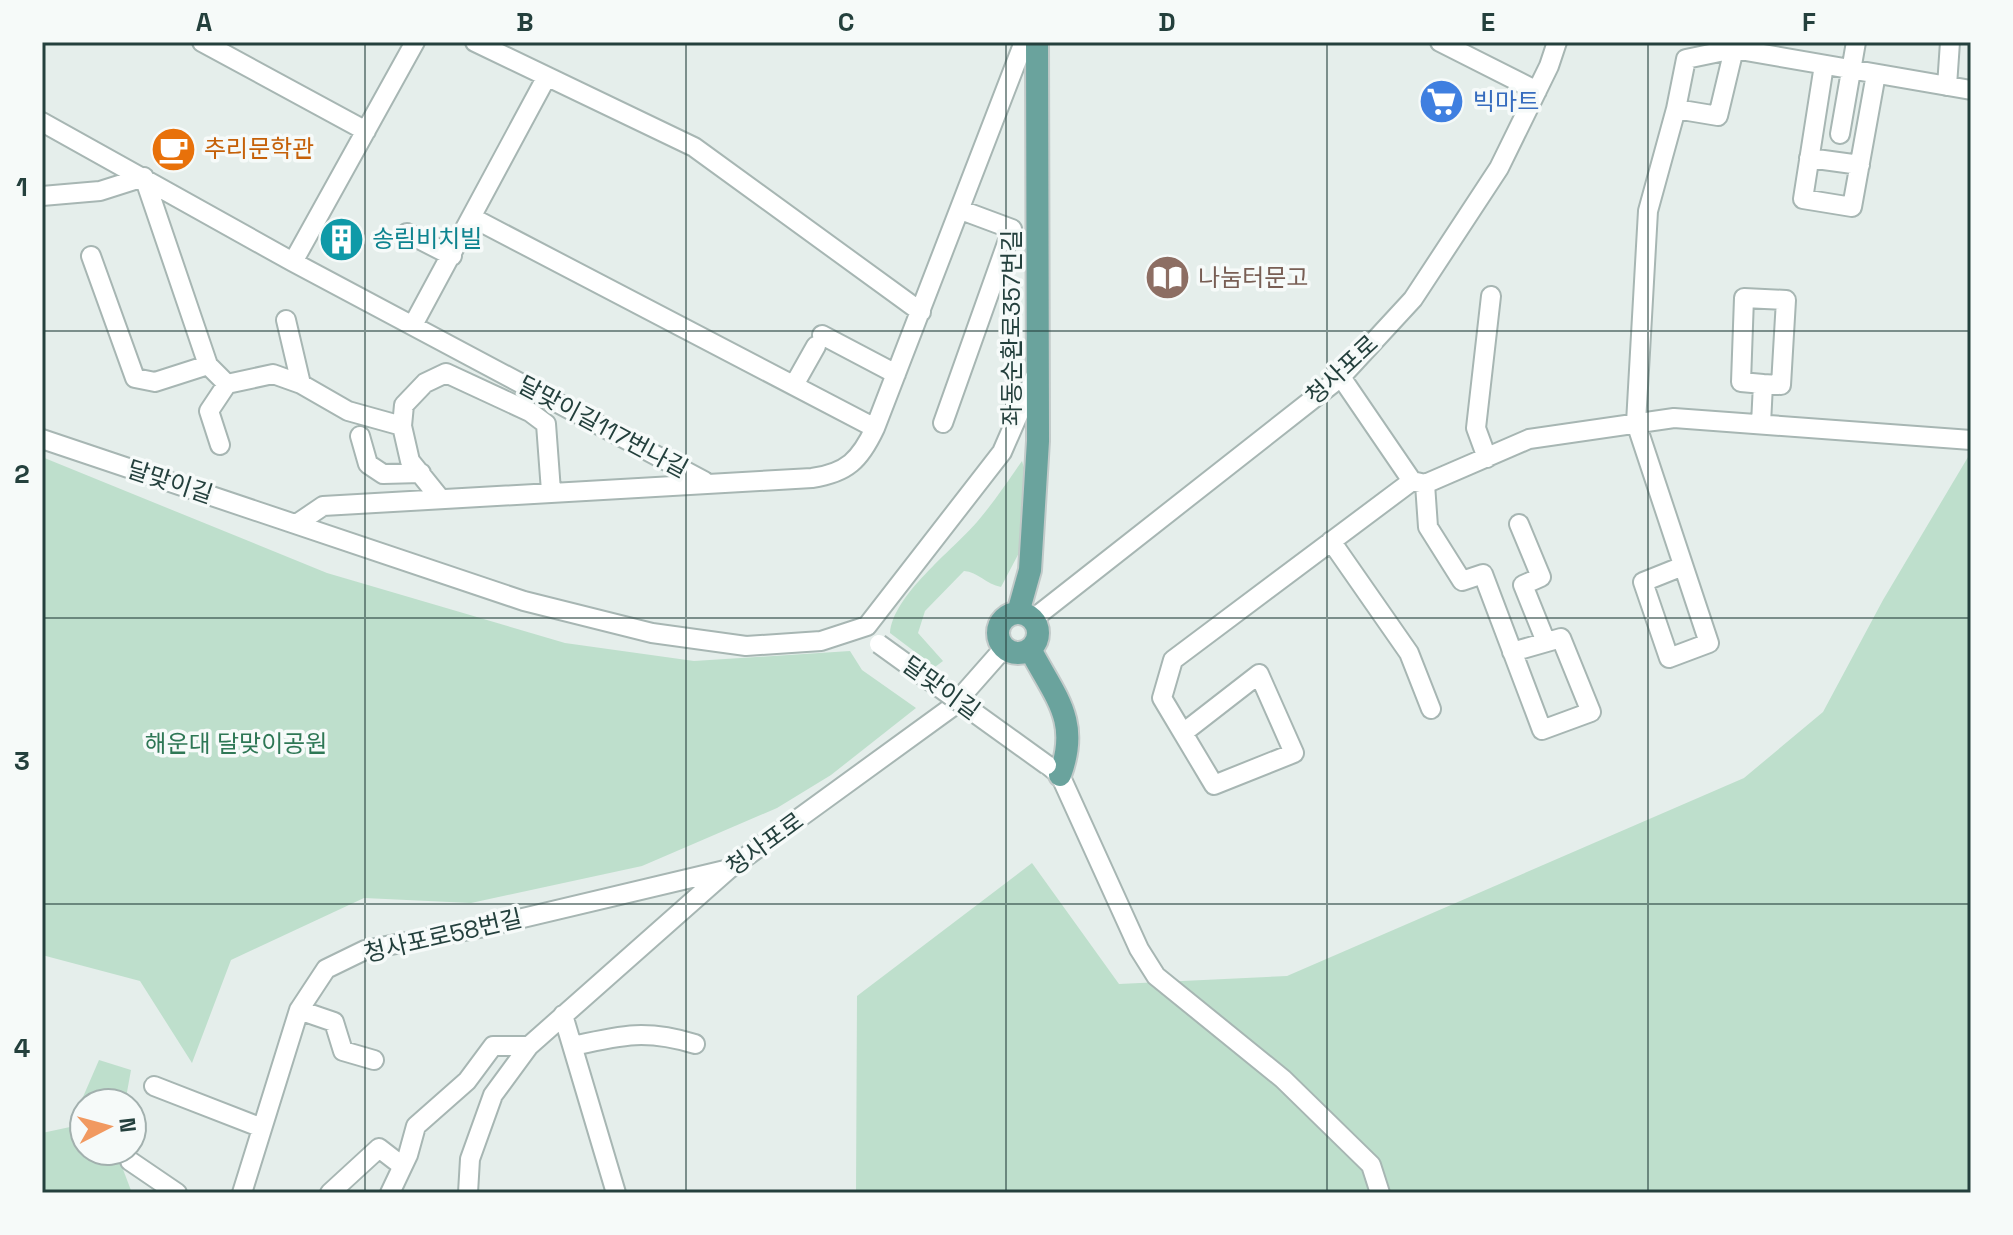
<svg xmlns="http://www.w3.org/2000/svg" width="2013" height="1235" viewBox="0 0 2013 1235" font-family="'Space Grotesk','Noto Sans KR',sans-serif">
<rect width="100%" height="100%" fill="#e5eeeb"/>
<path fill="#bedfcc" d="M1971,452V1193H856L857,996L1032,863L1119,984L1287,976L1744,778L1823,712L1883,600Z
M42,457L327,573L565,643L694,661L850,651L862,670L916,708L831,775L777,808L642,866L471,903L364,898L231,960L192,1063L140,981L42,955Z
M1022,461L1025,471L1020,551L1001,587C986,584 978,572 964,571L925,611L918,633L943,661L935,667L890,633C893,595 952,551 977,522C994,502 1008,481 1022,461Z
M99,1060L131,1070L125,1103H84V1151H116L132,1193H42V1133L70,1127Z"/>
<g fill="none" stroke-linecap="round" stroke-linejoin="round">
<defs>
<path id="minor" d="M202,42L366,131
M475,42L694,147L921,312
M1440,42L1537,91
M1824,65L1803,199L1852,207L1876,74
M1947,86L1950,42
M1676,109L1686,59L1734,49
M42,122L293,262L704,481
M1840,134L1856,42
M1809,158L1860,165
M42,196L100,191L144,177L208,365L227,384
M473,218L875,428
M407,233L452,256
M91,256L135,378L155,382L208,365
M293,262L415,42
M286,320L301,384
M413,325L546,78
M822,335L896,374
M1341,377L1412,481L1425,484L1529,439L1674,418L1971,440
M794,385L816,346
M943,423L1012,229L961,210
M1761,424L1763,384L1781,385L1786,300L1744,298L1741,382L1763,384
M360,436L368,464L383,474L421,473
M42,439L524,601L652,633L746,646L821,641L867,626
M220,445L209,411L227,384L273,374L301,384L348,411L402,426
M1487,458L1476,428L1491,296
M1425,484L1428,527L1462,581L1483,574L1542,730L1591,712L1561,638L1512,652
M439,497L410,461L402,426L404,405L425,383L446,373L530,412L546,424L551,491
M298,523L323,506L812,478C847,473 860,460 875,428L1024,42
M1519,524L1541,577L1523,585L1546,642
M1331,541L1409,653L1431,709
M1683,566L1643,582L1669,658L1709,643L1636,423L1648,211L1676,109L1718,116L1734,49L1971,90
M1033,619L1341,377L1413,299L1499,168L1549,66L1557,42
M867,626L1002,452L1036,374
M1183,733L1259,674L1294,753L1214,785L1162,698L1173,660L1412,481
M1049,766L1060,775L1139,949L1156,976L1283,1079L1371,1165L1380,1193
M299,1010L334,1022L343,1051L374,1060
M563,1015L616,1193
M573,1046C622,1035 646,1029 695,1044
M154,1086L262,1128
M130,1161L177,1193
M242,1193L299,1010L326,969L365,950L485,927L725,870
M330,1193L379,1148L401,1165
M390,1193L408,1155L416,1126L467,1081L493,1046H529
M468,1193L470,1159L493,1095L529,1046L729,869L952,707L1004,648"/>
<path id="major" d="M1018,613L1030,570L1038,441L1037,42
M998 633a20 20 0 1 1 40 0a20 20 0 1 1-40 0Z
M1031,651C1056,698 1080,721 1060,775"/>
</defs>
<use href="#minor" stroke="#a7b6b3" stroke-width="22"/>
<use href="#major" stroke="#c2cac9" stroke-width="26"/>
<use href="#minor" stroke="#fff" stroke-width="18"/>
<use href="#major" stroke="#6aa39d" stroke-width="22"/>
<defs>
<path id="minor-bridge" d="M879,644L1047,765"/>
</defs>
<use href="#minor-bridge" stroke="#a7b6b3" stroke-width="22" stroke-linecap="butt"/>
<use href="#minor-bridge" stroke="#fff" stroke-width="18"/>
</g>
<path fill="none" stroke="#24403d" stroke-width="2" stroke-opacity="0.55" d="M365,42V1193M686,42V1193M1006,42V1193M1327,42V1193M1648,42V1193M42,331H1971M42,618H1971M42,904H1971"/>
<defs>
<symbol id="supermarket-disc" viewBox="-11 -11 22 22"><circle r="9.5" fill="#3f7fe0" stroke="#f6faf9"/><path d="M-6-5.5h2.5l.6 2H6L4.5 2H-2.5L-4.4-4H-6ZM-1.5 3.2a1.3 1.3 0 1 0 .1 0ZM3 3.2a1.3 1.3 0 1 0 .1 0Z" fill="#fff"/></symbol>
<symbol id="cafe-disc" viewBox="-11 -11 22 22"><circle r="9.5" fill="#e8710a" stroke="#f6faf9"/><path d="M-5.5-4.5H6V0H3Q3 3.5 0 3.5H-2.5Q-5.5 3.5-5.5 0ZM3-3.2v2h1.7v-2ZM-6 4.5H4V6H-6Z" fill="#fff"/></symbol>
<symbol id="building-disc" viewBox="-11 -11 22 22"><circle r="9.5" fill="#0f9aa8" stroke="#f6faf9"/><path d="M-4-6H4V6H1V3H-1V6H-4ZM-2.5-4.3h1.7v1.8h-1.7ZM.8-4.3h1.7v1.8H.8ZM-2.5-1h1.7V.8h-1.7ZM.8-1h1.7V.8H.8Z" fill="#fff"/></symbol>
<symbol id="library-disc" viewBox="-11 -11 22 22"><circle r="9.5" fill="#8d6e63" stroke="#f6faf9"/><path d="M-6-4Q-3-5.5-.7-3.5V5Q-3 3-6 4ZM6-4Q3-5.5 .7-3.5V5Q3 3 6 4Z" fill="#fff"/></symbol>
</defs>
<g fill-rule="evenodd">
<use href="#supermarket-disc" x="1416" y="76" width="51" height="51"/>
<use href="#cafe-disc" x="148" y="124" width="51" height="51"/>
<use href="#building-disc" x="316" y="214" width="51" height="51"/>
<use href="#library-disc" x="1142" y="252" width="51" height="51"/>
</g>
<g text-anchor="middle" stroke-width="7" stroke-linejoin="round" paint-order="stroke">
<g font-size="24" fill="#366cbe" stroke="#f6faf9" text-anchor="start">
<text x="1473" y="110">빅마트</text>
</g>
<g font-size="24" fill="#c56008" stroke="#f6faf9" text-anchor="start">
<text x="204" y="157">추리문학관</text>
</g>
<g font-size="24" fill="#0d838f" stroke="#f6faf9" text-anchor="start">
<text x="372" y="247">송림비치빌</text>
</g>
<g font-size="24" fill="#785e54" stroke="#f6faf9" text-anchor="start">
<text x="1198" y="286">나눔터문고</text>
</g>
<g font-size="24" fill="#24403d" stroke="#f6faf9">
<text transform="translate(1012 328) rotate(-90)" y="8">좌동순환로357번길</text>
<text transform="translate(1342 370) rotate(-43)" y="8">청사포로</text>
<text transform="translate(603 427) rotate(28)" y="8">달맞이길117번나길</text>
<text transform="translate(170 482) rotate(18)" y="8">달맞이길</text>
<text transform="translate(941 688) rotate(36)" y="8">달맞이길</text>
<text transform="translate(765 844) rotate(-36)" y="8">청사포로</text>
<text transform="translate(443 936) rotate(-13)" y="8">청사포로58번길</text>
</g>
<g font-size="24" fill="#2e7755" stroke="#f6faf9">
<text x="236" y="752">해운대 달맞이공원</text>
</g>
</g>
<rect width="2013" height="1235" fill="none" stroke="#f6faf9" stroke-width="88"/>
<g transform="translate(108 1127) rotate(84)"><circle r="38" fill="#f6faf9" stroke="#a2b0ae" stroke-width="2"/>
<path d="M0-6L14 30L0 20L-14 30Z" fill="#f19960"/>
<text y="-12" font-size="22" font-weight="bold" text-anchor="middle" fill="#24403d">N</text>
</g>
<rect x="44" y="44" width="1925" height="1147" fill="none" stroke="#24403d" stroke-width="3"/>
<g font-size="26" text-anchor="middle" font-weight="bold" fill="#24403d">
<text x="204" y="31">A</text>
<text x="525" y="31">B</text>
<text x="846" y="31">C</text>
<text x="1167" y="31">D</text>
<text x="1488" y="31">E</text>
<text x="1809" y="31">F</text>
<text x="22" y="196">1</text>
<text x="22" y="483">2</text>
<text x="22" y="770">3</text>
<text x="22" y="1057">4</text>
</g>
</svg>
